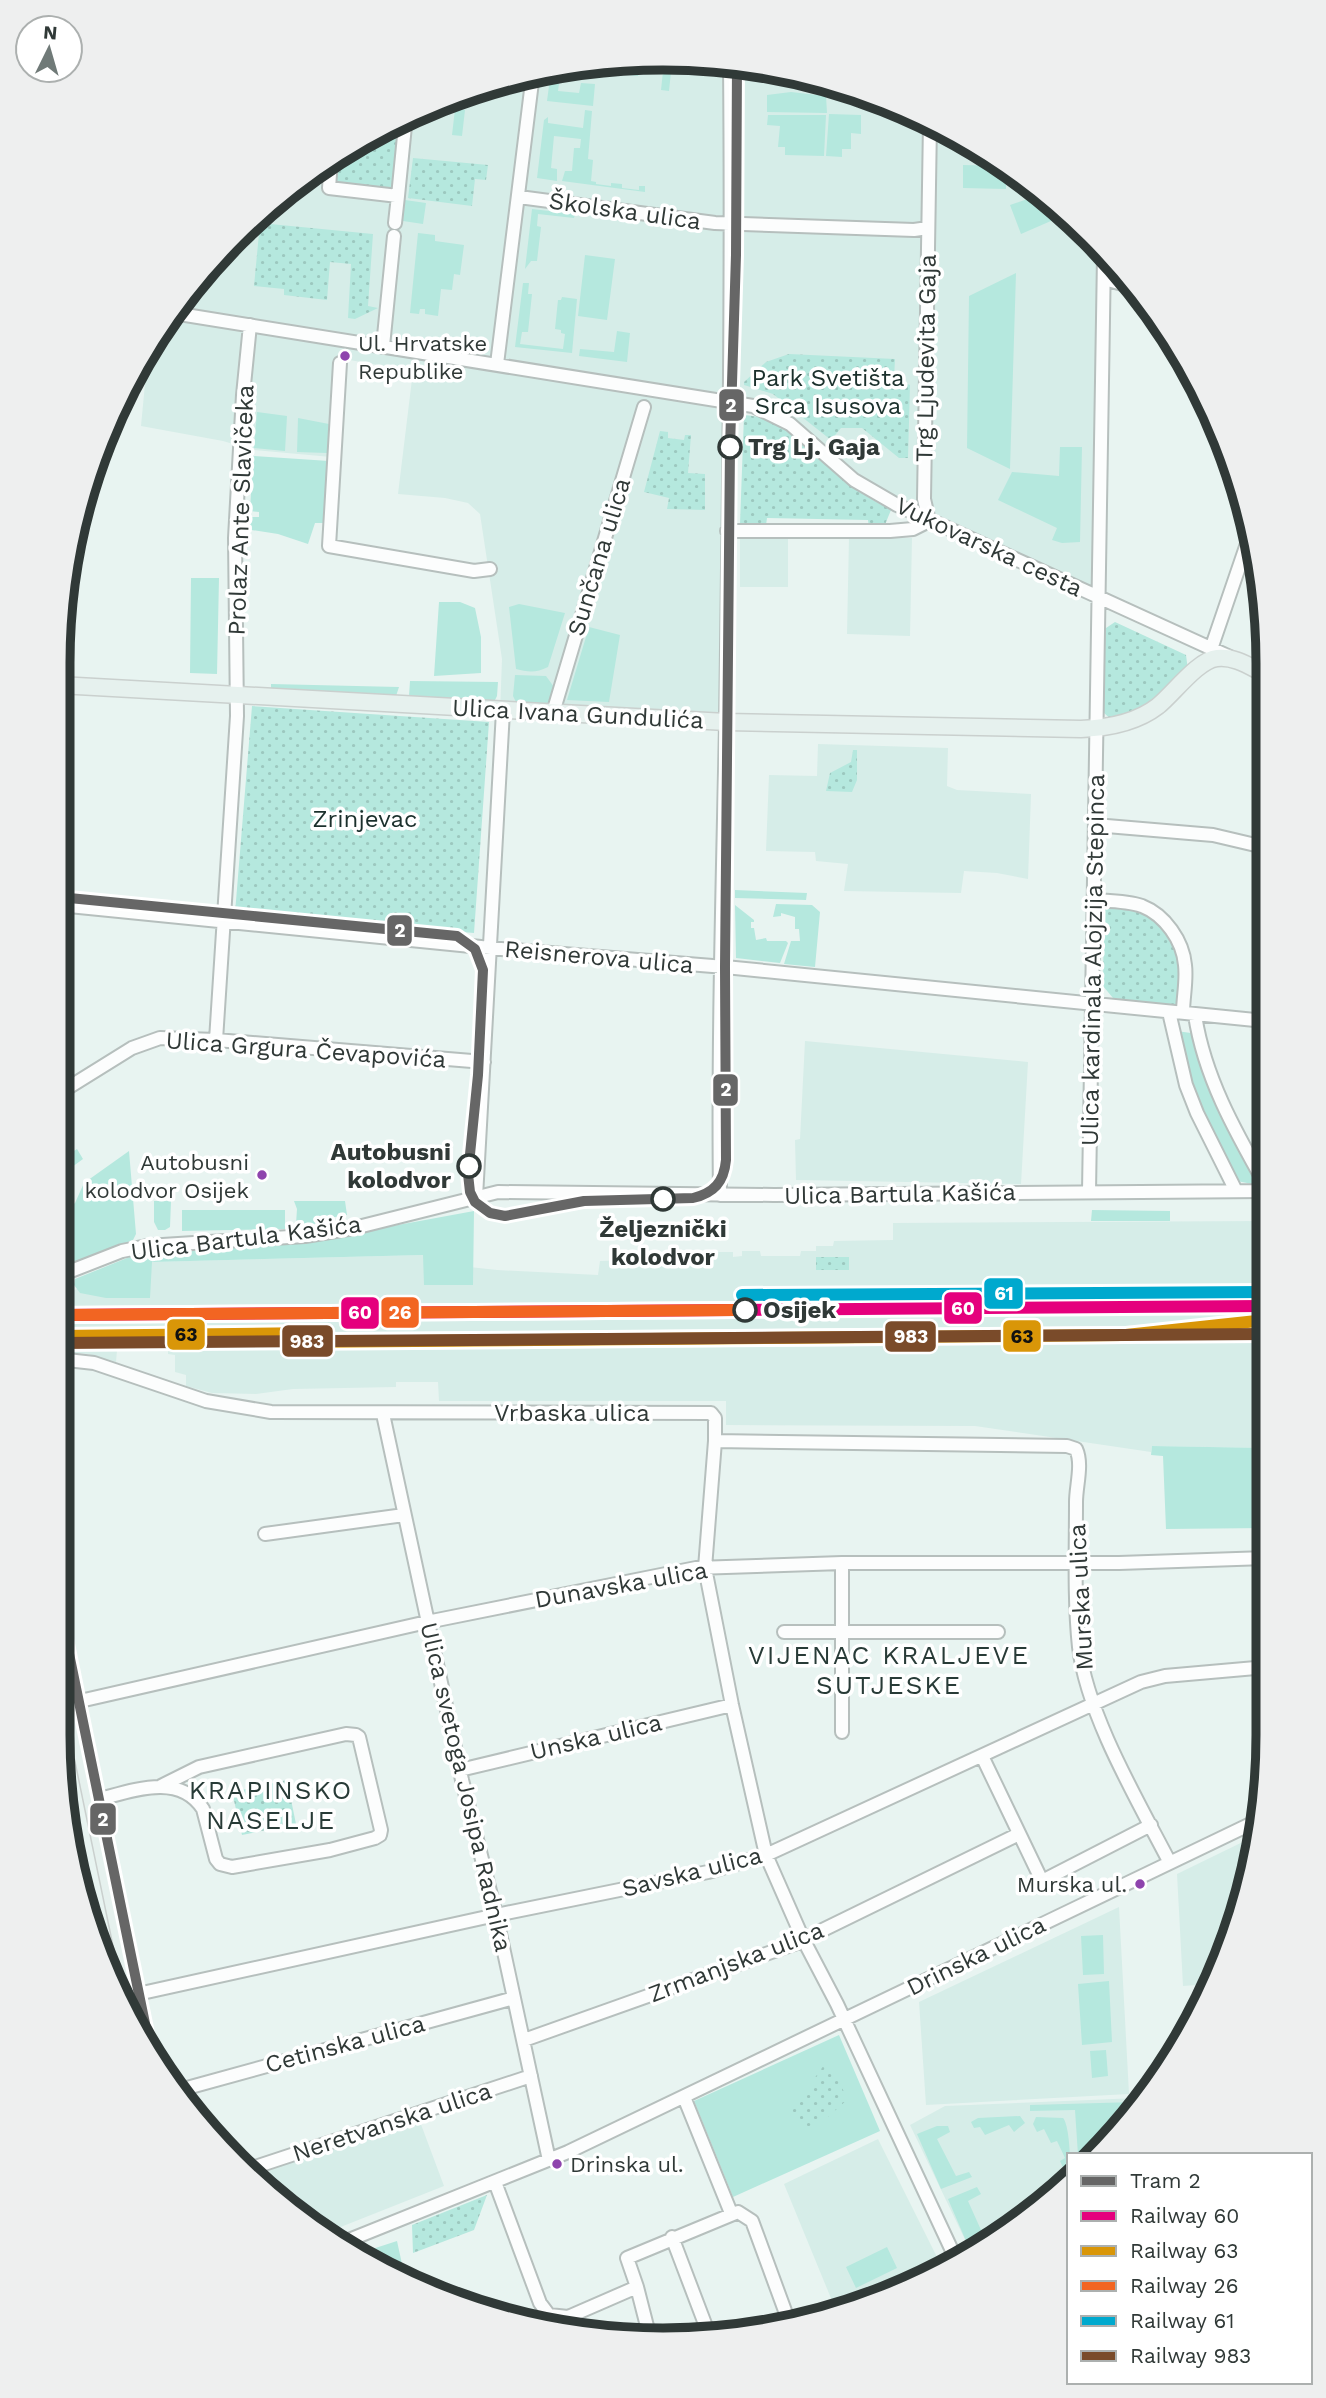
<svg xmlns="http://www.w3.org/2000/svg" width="1326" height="2398" viewBox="0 0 1326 2398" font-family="'Work Sans',sans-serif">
<defs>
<pattern id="park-dots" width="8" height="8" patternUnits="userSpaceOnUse" patternTransform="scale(1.75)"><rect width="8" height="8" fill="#b5e8de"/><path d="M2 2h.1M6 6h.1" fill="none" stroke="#9cc8bf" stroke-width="1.8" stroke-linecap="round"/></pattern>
</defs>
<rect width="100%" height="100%" fill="#e8f4f1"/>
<path fill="#d6ede8" d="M623,59L742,63L857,90L965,139L1062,208L1099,250L1095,593L893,499L774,417L746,409L725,410L721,725L500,713L502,659L480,514L468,503L445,498L398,494L413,371L338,358L331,457L253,450L223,441L141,426L147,363L139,361L208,264L294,183L395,120L506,78Z
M740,537L788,538V587H740Z
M849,537L912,538L910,636L847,634Z
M818,744L948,748L947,786L957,790L1031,794L1028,879L997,873L964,871L961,893L844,891L848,864L816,861L815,852L766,851L769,775L817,776Z
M805,1041L1028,1062L1021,1184L796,1180L795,1140L800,1139Z
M1265,1221L1266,1448L1152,1446L1151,1452L975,1426L726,1425V1401H439L438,1382H396V1387L293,1389L256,1394L212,1393L186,1386V1375L175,1372V1355L168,1354V1350H117L116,1362L88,1354L58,1352V1296L151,1262L424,1255V1262L497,1270L598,1275L600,1261L716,1257V1252H733V1257L742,1256V1251H760L761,1256H800L801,1251H816V1246H833L834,1241L893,1240V1223Z
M1257,1835L1248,1892L1209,1984L1183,1986L1177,1874Z
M1119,1907L1129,2094L926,2105L919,2002Z
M1138,2098L1091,2155H1069V2182L1062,2190L969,2248L910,2125L945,2106Z
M419,2119L444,2186L323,2234L277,2191L269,2170Z
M878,2139L938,2259L846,2305L835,2308L784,2184Z"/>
<path fill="#b5e8de" d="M622,59L659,61L658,69L640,67L638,76L621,74Z
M664,62H672L669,91L661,90Z
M674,63L709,67L716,74L674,70Z
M561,69L558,91L579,93L581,83L595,84L593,106L547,101L551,71Z
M791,92L826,96L827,113L767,112V95Z
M455,109L465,110L462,136L452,135Z
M585,110L592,111L588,159L593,160L591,181L596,182V184L611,186V183L622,184V188L639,190V186H645V192L562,181L565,171H572L574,148H580L581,139L554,136L551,168L557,169V181L537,178L544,120L548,117V123L583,128Z
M829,114L861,115V134L851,133V149H842V157L826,156Z
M768,115H826L824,156L785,155V147H778L780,126L767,125Z
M963,165L1003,166L1006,168V189L963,188Z
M1042,194L1067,214L1021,234L1010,205Z
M405,200L426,203L423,224L403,221Z
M532,209L575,214L574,218L538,214L537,226L541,227L537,261H531L525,269Z
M418,233L435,235V241L464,245L460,275L454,274L452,290L441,289L438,316L425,314V309H420L419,314L410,313Z
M585,255L615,259L607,320L578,316Z
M1016,273L1010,469L967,448L969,296Z
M523,283H529L528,294H532L528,332H522L520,344L563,349L565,334L561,333V330L555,329L558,300H561L562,297L577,299L572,353L515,347Z
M617,331L630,333L627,362L579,356L580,349L614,352Z
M257,412L287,416L285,451L254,448Z
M298,418L329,424L327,453L297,452Z
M1060,447H1082L1080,542L1062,543L1052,540L1057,528L998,500L1012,472L1059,476Z
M253,456L329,461L325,523H315L308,544L278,534L245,529L248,517H259V512L250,511Z
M191,578H219L217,674L190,673Z
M439,602H460L475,608L481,637V673L434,676Z
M519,604L565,613L548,667C536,673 528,672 516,669L509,607Z
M589,627L620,635L609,702L567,700Z
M515,675L546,676L554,687L548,707L518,706L513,696Z
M410,681L498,682L497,696L494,702L413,698L409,696Z
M271,684L399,687L396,696L271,694Z
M735,890L807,893L806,900L735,898Z
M776,904L812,905L820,912L815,967L784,964L791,941H800L799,929H795V917L781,913V916L773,917Z
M735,905L754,920V922H751V928H754L756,940L766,938L767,941H786L788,943L780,963L736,958Z
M1176,1031L1191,1033L1227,1128L1256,1180L1252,1184L1237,1181C1208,1129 1189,1090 1176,1031Z
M77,1149L83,1159L61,1175L67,1191L58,1201V1161Z
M129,1151L136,1234L133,1240L74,1262L58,1243V1217L75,1203L84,1183Z
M154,1201H171L170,1227L165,1230H158L154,1222Z
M294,1201H345L347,1215L323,1219L309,1227H299L296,1224L297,1209Z
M182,1210H285V1229L182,1231Z
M1092,1210L1170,1211V1221H1091Z
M474,1211L473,1285H424L423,1255L152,1262L150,1298H106L80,1293L74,1285L75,1279L132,1256L148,1252L311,1241Z
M1152,1446L1266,1448V1528L1166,1529L1163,1456L1151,1455Z
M1103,1935L1104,1974L1083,1975L1081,1936Z
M1109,1981L1112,2042L1082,2045L1078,1984Z
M839,2035L880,2131L733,2197L694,2101Z
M1106,2050L1108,2076L1092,2078L1090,2051Z
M1135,2102L1091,2155H1078L1075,2110L1030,2111V2105Z
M1020,2116L1025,2123L1014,2132L1009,2125L985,2135L980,2127L974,2128L971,2122L978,2118Z
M1036,2117L1063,2118C1070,2125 1072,2173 1068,2183C1068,2185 1062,2190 1061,2191L1056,2181L1067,2176L1060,2161L1065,2158L1057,2141L1051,2143L1044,2129L1037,2132L1033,2124Z
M937,2126H948L950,2132L937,2139L956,2176L969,2172L972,2177L941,2189L917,2134Z
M977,2187L981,2194L968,2201L981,2230L1018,2214L1020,2216L969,2248L948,2199Z
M397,2241L404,2273L360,2253Z
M887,2247L897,2268L856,2288L846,2267Z"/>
<path fill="url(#park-dots)" d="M401,118L395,194L331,187L334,158Z
M413,158L488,165L486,180L475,179L472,206L408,198Z
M260,223L373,234L368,306L378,308L355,319L348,318L351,264L330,262L327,300L284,295V289L254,286Z
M231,243L229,261L207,265L208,264Z
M789,354L895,359L894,379L910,385L908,458H899L862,428H841L831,440L773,394L744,385V382L766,362Z
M744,415C786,417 815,454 845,480C859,492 874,501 891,510L884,527H869L868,520L767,518L766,525L740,524Z
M660,431L668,432V438L684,440L685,435H691L688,473L705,474V510L667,509L669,498L644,492Z
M1115,622L1186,655L1188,670L1150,706L1113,721L1104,713L1102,701L1103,630Z
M252,706L489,722L474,933L235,913Z
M853,750H857V780L852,792L826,791L830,773L851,762Z
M1104,904L1148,912L1162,925L1179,948L1182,1000L1175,1008L1113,998L1103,986Z
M816,1257H849V1270H816Z
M287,1780L296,1824L242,1835L232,1792Z
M827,2061L848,2099L810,2133L790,2112Z
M487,2195L474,2230L413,2253L412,2225Z"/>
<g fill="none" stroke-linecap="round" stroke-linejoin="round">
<defs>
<path id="minor" d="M331,160L329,188L398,196L406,116
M519,197L715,223L914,230L928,228
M395,223L398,196
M1104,279L1130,286
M173,313L753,406L790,424L854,480L897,505L1230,657
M383,346L394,236
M340,363L329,546L474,571L490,569
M497,364L533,74
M929,521L924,499L930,123
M727,531H890L913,529L929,521
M1211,649L1251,532
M555,706L644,407
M1095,825L1213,835L1264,847
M1094,900C1109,901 1128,901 1142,906C1165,915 1183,941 1185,965C1187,981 1183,997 1183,1013
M59,905L501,949L725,967L1265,1021
M1169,1012L1186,1085L1197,1113L1236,1191
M1195,1015C1204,1076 1235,1131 1265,1184
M216,1040L237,716L235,538L243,395L250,325
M58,1094L132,1048L160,1038L216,1040L484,1062
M1089,1192L1104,256
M720,1195C718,1037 723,880 726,723C729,503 732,282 730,63
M476,1197L503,711
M58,1276L122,1251L147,1246L305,1236L354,1228L498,1192L774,1195L1265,1191
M58,1359L94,1363L206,1401L271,1412L711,1413L715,1418V1441L705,1568L732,1705L766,1855L803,1939L837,2004L955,2257
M383,1414L462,1780L496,1915L549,2160
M715,1441L1067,1446L1076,1449C1083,1464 1076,1486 1076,1502C1076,1550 1074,1600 1079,1647C1087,1715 1138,1801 1170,1863
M265,1534L404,1515
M842,1563V1732
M784,1632H998
M58,1706L427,1622L696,1568L842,1563H1119L1266,1558
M982,1756L1042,1881L1151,1825
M460,1770L732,1705
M92,1801C127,1793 178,1770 203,1809L216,1859L220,1864L232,1867L330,1850L375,1838L380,1835L381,1830L359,1737L356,1735L346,1734L199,1767L161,1786
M133,1995L496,1915L708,1872L766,1855L1141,1682L1165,1676L1267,1667
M524,2040L794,1944L1019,1834
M176,2091L514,1998
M684,2097L731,2213
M252,2168L531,2076
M495,2182L540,2303L549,2315L568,2317L637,2287L627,2258L738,2212L752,2221L788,2319
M672,2237L710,2337
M339,2244L568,2152L1259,1820
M637,2287L649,2334"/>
<path id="major" d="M59,685L726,722L1081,729C1108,728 1136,723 1158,706C1174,693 1198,660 1217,658C1234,656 1249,666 1263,673
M58,1636L137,2019"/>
</defs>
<use href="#minor" stroke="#b6bfbd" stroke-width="16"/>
<use href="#major" stroke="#cad0ce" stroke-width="19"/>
<use href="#minor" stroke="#fcfdfd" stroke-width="12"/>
<use href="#major" stroke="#e6f1ee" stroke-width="16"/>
<path stroke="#d2d5d5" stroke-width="2.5" stroke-dasharray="14 7" stroke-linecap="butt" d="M742,1303L1198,1299"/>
<defs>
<path id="rail-1" d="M58,1315L1265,1306"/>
<path id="rail-2" d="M58,1336L314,1333
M286,1342L1126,1335L1266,1320"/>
<path id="rail-3" d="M58,1315L742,1310"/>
<path id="rail-4" d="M742,1295L1265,1292"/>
<path id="rail-5" d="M58,1343L1265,1334"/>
</defs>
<use href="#rail-1" stroke="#fff" stroke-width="18"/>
<use href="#rail-2" stroke="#fff" stroke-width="18"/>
<use href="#rail-3" stroke="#fff" stroke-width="18"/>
<use href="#rail-4" stroke="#fff" stroke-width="18"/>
<use href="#rail-5" stroke="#fff" stroke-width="18"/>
<use href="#rail-1" stroke="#e5007d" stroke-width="12"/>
<use href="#rail-2" stroke="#d99608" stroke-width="12"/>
<use href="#rail-3" stroke="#f26522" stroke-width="12"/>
<use href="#rail-4" stroke="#00a9ce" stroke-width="12"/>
<use href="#rail-5" stroke="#7a4b2a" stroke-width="12"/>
<defs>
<path id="tram-1" d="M59,897L457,936L475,949L483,970L478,1075L468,1174L470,1192L475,1202L490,1213L505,1216L584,1201L693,1198C714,1193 724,1182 726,1160L725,967L730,447L736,255L737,63
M58,1600L148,2038"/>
</defs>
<use href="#tram-1" stroke="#fff" stroke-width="16"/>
<use href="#tram-1" stroke="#666" stroke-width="10"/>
</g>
<g fill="#8e44ad" stroke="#fff" stroke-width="2.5">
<circle cx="345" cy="356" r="6"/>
<circle cx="262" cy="1175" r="6"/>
<circle cx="1140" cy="1884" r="6"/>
<circle cx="557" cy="2164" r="6"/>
</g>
<g fill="#fff" stroke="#303937" stroke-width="3.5">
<circle cx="730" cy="447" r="11"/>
<circle cx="469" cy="1166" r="11"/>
<circle cx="663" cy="1199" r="11"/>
<circle cx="745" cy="1310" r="11"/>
</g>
<g text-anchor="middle" stroke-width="7" stroke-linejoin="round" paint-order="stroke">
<g font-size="22" fill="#303937" stroke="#fff" text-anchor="start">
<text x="358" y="351">Ul. Hrvatske<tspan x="358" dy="28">Republike</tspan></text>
<text x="249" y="1170" text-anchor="end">Autobusni<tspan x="249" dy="28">kolodvor Osijek</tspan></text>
<text x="1127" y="1892" text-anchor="end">Murska ul.</text>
<text x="570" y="2172">Drinska ul.</text>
</g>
<g font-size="24" fill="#303937" stroke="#fff">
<text transform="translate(625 211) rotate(8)" y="8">Školska ulica</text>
<text transform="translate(926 358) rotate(-89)" y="8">Trg Ljudevita Gaja</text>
<text transform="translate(241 510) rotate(-88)" y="8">Prolaz Ante Slavičeka</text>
<text transform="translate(989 547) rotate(25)" y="8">Vukovarska cesta</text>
<text transform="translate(599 557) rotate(-73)" y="8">Sunčana ulica</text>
<text transform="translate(578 714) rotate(3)" y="8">Ulica Ivana Gundulića</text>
<text transform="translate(599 957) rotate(5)" y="8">Reisnerova ulica</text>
<text transform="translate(1093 960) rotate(-89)" y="8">Ulica kardinala Alojzija Stepinca</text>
<text transform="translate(306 1050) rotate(4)" y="8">Ulica Grgura Čevapovića</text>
<text transform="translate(900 1194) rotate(-1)" y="8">Ulica Bartula Kašića</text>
<text transform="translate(246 1238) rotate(-7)" y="8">Ulica Bartula Kašića</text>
<text x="572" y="1421">Vrbaska ulica</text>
<text transform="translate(621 1585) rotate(-10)" y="8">Dunavska ulica</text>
<text transform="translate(1081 1597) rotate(-93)" y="8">Murska ulica</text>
<text transform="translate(596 1737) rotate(-13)" y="8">Unska ulica</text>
<text transform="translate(466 1787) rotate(77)" y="8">Ulica svetoga Josipa Radnika</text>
<text transform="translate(692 1872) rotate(-14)" y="8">Savska ulica</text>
<text transform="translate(976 1956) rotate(-26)" y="8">Drinska ulica</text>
<text transform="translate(736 1962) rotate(-21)" y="8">Zrmanjska ulica</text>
<text transform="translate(345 2044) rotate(-15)" y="8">Cetinska ulica</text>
<text transform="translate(392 2122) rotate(-18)" y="8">Neretvanska ulica</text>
</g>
<g font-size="24" fill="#1b302c" stroke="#fff">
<text x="828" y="386">Park Svetišta<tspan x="828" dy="28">Srca Isusova</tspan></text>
<text x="365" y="827">Zrinjevac</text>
</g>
<g font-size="24" font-weight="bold" fill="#303937" stroke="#fff" text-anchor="start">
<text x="748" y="455">Trg Lj. Gaja</text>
<text x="451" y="1160" text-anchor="end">Autobusni<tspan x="451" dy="28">kolodvor</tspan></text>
<text x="663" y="1237" text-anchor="middle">Željeznički<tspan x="663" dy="28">kolodvor</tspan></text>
<text x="763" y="1318">Osijek</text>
</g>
<g font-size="26" letter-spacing="2" fill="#283b37" stroke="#fff">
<text x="889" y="1664">VIJENAC KRALJEVE<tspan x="889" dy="30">SUTJESKE</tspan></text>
<text x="271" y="1799">KRAPINSKO<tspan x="271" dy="30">NASELJE</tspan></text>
</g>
</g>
<path d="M0 0H1326V2398H0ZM663 70H663A593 593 0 0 1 1256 663V1735A593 593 0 0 1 663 2328H663A593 593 0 0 1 70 1735V663A593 593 0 0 1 663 70Z" fill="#eeefef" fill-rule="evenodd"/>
<path fill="none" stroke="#303937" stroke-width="9" d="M663 70H663A593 593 0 0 1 1256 663V1735A593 593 0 0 1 663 2328H663A593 593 0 0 1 70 1735V663A593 593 0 0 1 663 70Z"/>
<g stroke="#fff" stroke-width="2.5">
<rect x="718" y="388" width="27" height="34" rx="7" fill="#666"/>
<rect x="386" y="914" width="27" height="33" rx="7" fill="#666"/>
<rect x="712" y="1073" width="27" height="34" rx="7" fill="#666"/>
<rect x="983" y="1277" width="41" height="33" rx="7" fill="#00a9ce"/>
<rect x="943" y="1291" width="40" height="34" rx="7" fill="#e5007d"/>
<rect x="380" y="1296" width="40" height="33" rx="7" fill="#f26522"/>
<rect x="340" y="1296" width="40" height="34" rx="7" fill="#e5007d"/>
<rect x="166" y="1318" width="40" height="33" rx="7" fill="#d99608"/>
<rect x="1002" y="1319" width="40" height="34" rx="7" fill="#d99608"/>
<rect x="884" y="1320" width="53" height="33" rx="7" fill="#7a4b2a"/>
<rect x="281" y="1324" width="53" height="34" rx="7" fill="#7a4b2a"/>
<rect x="89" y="1802" width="28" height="34" rx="7" fill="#666"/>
</g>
<g font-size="19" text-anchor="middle" font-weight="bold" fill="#fff">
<text x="731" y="412">2</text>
<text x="400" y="937">2</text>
<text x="726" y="1096">2</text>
<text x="1004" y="1300">61</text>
<text x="963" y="1315">60</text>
<text x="400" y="1319">26</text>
<text x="360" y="1319">60</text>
<text x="911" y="1343">983</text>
<text x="307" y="1348">983</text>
<text x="103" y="1826">2</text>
</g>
<g font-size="19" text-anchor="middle" font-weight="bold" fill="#111">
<text x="186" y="1341">63</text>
<text x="1022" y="1343">63</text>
</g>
<rect x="1067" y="2153" width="245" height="231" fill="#ffffff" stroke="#acb0af" stroke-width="2"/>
<rect x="1081" y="2176" width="35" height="10" fill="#666666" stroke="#acb0af" stroke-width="2"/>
<text x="1130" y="2188" font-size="21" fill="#303937">Tram 2</text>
<rect x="1081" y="2211" width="35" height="10" fill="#e5007d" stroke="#acb0af" stroke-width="2"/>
<text x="1130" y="2223" font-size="21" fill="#303937">Railway 60</text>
<rect x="1081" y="2246" width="35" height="10" fill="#d99608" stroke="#acb0af" stroke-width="2"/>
<text x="1130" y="2258" font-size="21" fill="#303937">Railway 63</text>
<rect x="1081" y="2281" width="35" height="10" fill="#f26522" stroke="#acb0af" stroke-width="2"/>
<text x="1130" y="2293" font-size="21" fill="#303937">Railway 26</text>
<rect x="1081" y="2316" width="35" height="10" fill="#00a9ce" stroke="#acb0af" stroke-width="2"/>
<text x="1130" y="2328" font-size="21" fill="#303937">Railway 61</text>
<rect x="1081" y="2351" width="35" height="10" fill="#7a4b2a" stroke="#acb0af" stroke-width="2"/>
<text x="1130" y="2363" font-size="21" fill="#303937">Railway 983</text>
<g transform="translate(49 49) rotate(5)"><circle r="33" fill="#ffffff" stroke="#acb0af" stroke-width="2"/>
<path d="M0-5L12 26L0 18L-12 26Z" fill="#707a78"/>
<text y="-10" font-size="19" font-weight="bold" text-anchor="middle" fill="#303937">N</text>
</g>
</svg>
